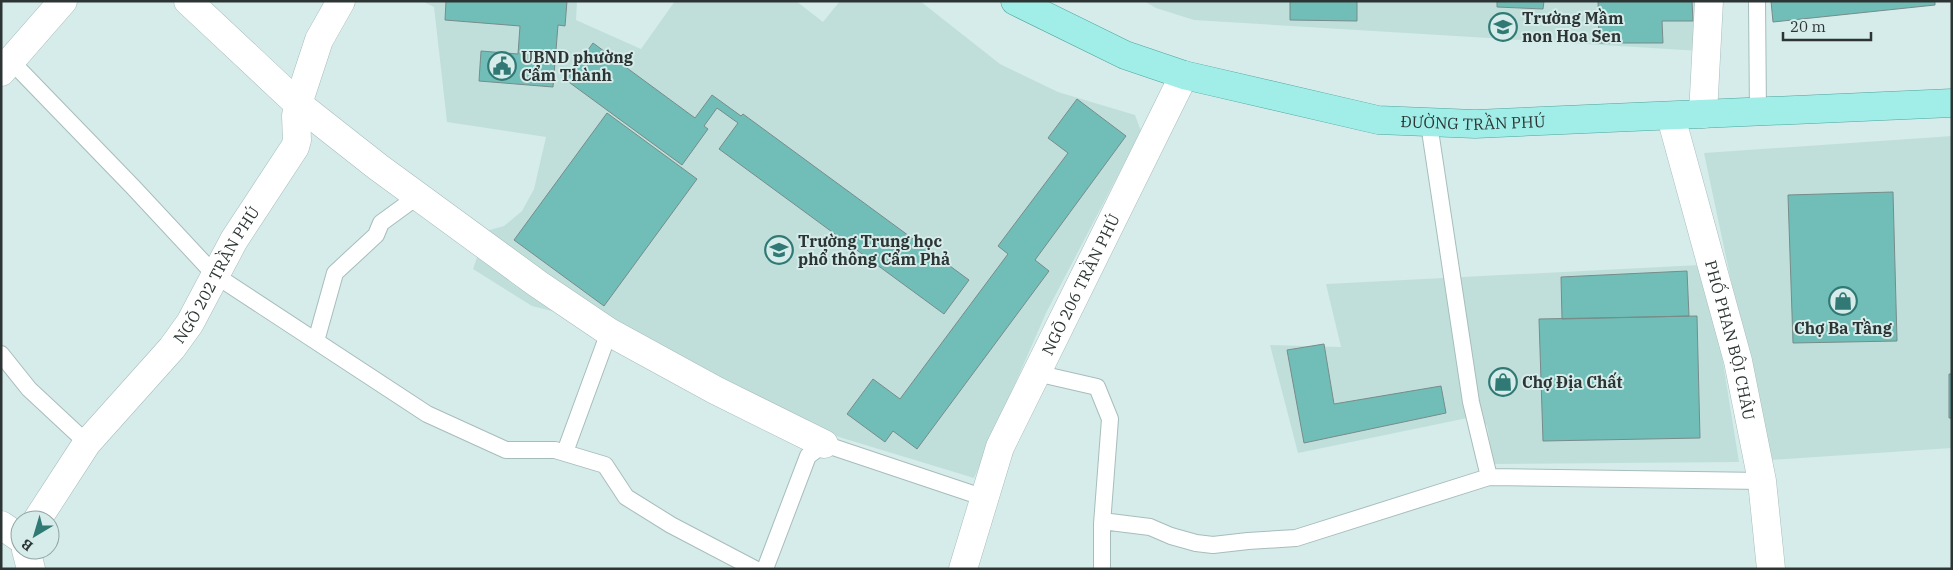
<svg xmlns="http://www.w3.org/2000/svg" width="1953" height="570" viewBox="0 0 1953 570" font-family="'IBM Plex Serif',serif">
<rect width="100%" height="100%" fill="#d5ecea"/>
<path fill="#c0dfdb" d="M422,1H577L576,20L641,49L675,1H796L823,22L840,1H920L1000,64L1058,92L1135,115L1141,131L1046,313L974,478L839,437L767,406L587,320L532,306L473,269L486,231L504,226L522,211L534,189L546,137L447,122L434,7Z
M1144,1H1702L1701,51L1194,20L1156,8Z
M1952,136V448L1769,460L1704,153Z
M1700,265L1715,313L1739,462L1494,464L1487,426L1477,416L1298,453L1270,345L1341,347L1326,284Z"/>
<path fill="#70beb7" stroke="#778c89" d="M446,1H567L565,26L558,25L553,87L479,81L481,51L518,54L520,26L445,20Z
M1290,1H1357V21L1290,20Z
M1497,1H1544L1543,9L1497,7Z
M1598,1H1692L1693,21H1662L1663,43H1599Z
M1771,1H1935V5L1773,22Z
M593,43L695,118L712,95L741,116L743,114L969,280L944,314L719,149L738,123L717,108L704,126L708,129L682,165L566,80Z
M1077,99L1126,136L1035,260L1049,271L917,449L893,431L885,442L847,414L873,379L900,399L1008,254L998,246L1068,153L1048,138Z
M607,113L697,179L604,306L514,240Z
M1893,192L1897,341L1793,343L1788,195Z
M1687,271L1689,316L1562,319L1561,277Z
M1697,316L1700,438L1543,441L1539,319Z
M1324,344L1334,404L1441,386L1446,413L1304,443L1287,350Z
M1949,374H1952V418H1949Z"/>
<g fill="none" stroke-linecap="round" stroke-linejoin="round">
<defs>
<path id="lane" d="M1757,1L1758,113
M11,61L133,187L215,275L427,414L506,450H555L605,465L626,497L671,525L755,569
M1429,124L1471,402L1489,477
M316,341L335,273L376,235L381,223L418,196
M1,354L29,389L87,443
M1036,373L1097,387L1110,419L1102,524V569
M565,452L609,332
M1102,524L1110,522L1150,527L1171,536L1196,543L1213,545L1248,541L1296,538L1489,477L1762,481
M765,569L808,456L824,444L985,498"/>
<g id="street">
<path d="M188,1L298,104L378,167L538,284L609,332L715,390L824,444"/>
<path d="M1,72L63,1"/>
<path d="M1703,114L1709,1"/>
<path id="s1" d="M1671,117L1738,361L1762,481L1771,569"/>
<path id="s2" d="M37,520L87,443L172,348L190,323L234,240L295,147L297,140L296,116L298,104L319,40L341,1"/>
<path d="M1,525L20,538"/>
<path d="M26,550L31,569"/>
<path id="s3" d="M963,569L1000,447L1184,75"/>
</g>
<g id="primary">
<path id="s4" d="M1015,1L1125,55L1184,75L1378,120L1475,124L1952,103"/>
</g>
</defs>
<use href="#lane" stroke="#a7bdbb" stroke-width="18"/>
<use href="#street" stroke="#a7bdbb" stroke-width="29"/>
<use href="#primary" stroke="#50a59e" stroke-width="29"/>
<use href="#lane" stroke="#fff" stroke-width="16"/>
<use href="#street" stroke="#fff" stroke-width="28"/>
<use href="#primary" stroke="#a1ede7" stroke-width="28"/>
</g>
<defs>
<symbol id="school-ring" viewBox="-11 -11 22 22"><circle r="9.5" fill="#d5ecea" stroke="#317974" stroke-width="1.5"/><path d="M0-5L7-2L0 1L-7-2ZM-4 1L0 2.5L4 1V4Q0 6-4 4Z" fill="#317974"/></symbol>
<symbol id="civic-ring" viewBox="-11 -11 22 22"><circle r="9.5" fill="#d5ecea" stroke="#317974" stroke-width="1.5"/><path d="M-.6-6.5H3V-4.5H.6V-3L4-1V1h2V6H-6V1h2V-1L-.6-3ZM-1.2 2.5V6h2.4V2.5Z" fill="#317974"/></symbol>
<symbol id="shop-ring" viewBox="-11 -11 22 22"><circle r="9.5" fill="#d5ecea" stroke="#317974" stroke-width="1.5"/><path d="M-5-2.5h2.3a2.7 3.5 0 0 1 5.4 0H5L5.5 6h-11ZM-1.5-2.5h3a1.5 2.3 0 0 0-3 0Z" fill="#317974"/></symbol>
</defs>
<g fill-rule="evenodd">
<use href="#school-ring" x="1487" y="11" width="32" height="32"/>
<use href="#civic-ring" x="486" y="50" width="32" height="32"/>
<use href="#school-ring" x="763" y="234" width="32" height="32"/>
<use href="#shop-ring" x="1827" y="285" width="32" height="32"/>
<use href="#shop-ring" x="1487" y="366" width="32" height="32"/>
</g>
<g text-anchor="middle" stroke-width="4" stroke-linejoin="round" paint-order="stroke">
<g font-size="16" font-weight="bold" fill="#2c3534" stroke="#d5ecea" text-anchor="start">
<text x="1522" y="24">Trường Mầm<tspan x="1522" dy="18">non Hoa Sen</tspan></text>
<text x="521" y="63">UBND phường<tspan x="521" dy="18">Cẩm Thành</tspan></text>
<text x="798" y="247">Trường Trung học<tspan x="798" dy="18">phổ thông Cẩm Phả</tspan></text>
<text x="1843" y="334" text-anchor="middle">Chợ Ba Tầng</text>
<text x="1522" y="388">Chợ Địa Chất</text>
</g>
<g font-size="16" fill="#2c3534" stroke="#d5ecea">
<text dy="6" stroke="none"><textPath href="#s4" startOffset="479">ĐƯỜNG TRẦN PHÚ</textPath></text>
<text dy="6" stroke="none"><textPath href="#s2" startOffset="305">NGÕ 202 TRẦN PHÚ</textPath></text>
<text dy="6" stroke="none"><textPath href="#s3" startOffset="309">NGÕ 206 TRẦN PHÚ</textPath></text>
<text dy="6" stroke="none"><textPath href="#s1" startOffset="231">PHỐ PHAN BỘI CHÂU</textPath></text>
</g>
</g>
<rect width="1953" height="570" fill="none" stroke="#2c3534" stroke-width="5"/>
<g transform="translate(35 535) rotate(218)"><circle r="24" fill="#d5ecea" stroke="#91a3a1"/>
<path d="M0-4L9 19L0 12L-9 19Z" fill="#317974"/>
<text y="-8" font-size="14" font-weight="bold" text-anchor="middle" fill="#2c3534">B</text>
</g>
<path d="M1783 32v8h88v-8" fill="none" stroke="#2c3534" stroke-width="2.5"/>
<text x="1790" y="32" font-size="15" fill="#2c3534" stroke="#d5ecea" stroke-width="4" paint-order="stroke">20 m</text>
</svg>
